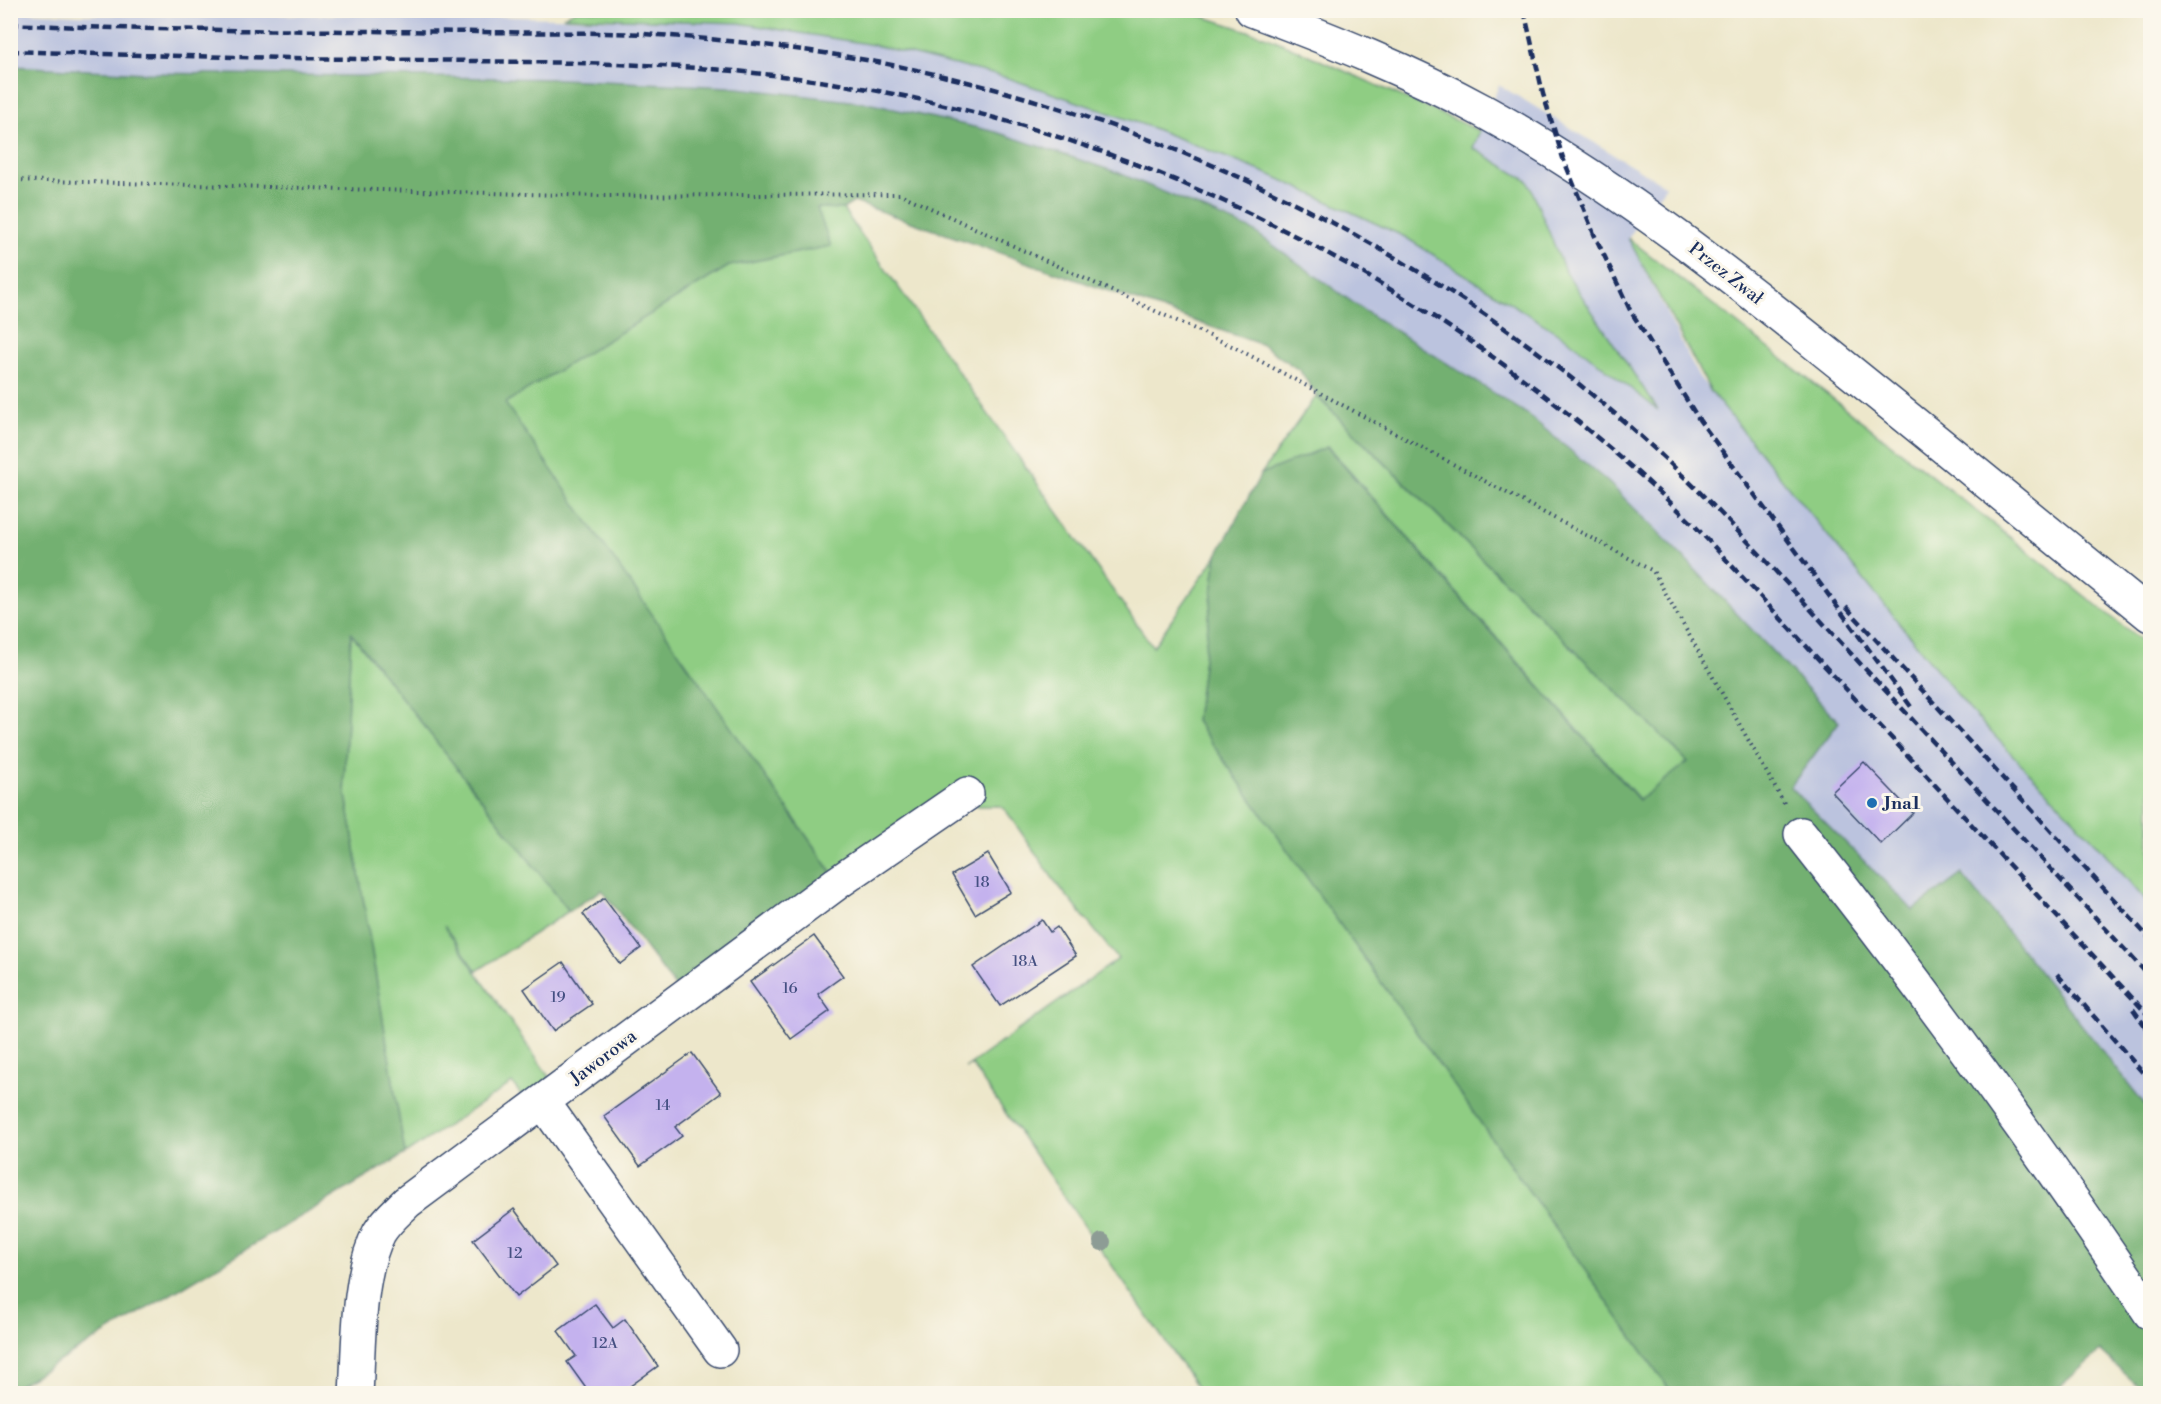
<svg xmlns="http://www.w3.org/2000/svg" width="2161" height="1404" viewBox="0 0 2161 1404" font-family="'Libre Bodoni',serif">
<rect width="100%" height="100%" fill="#fbf7ec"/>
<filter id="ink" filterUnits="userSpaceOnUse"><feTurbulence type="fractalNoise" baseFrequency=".0167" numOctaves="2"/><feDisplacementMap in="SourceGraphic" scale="12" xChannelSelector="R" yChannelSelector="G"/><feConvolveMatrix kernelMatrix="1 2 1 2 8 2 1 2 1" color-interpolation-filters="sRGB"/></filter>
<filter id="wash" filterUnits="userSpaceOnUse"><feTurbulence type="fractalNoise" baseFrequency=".008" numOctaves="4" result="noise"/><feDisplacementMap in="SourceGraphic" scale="24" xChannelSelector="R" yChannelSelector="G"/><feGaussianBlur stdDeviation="1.35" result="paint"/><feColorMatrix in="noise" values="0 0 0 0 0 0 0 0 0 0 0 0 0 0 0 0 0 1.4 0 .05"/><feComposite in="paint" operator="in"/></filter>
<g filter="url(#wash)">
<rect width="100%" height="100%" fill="#ede7cb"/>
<path fill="#bbc3de" d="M10,11L77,15H445L739,23L874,45L1008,77L1150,127L1273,176L1405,237L1569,340L1656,409L1565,271L1528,181L1473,148L1499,85L1666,186L1628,238L1699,377L1969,709L2098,845L2150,906V1111L1963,875L1913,911L1790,787L1687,561L1609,483L1527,414L1366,312L1252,230L996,132L867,103L729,87L561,79L146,73L11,66Z"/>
<path fill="#8fcd83" stroke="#557e70" stroke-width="1.5" d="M577,10H1183L1270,38L1480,131L1473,148L1528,181L1565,271L1658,410L1569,340L1405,237L1273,176L1150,127L1008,78L874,45L739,23L563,17Z
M816,207L843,209L1153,647L1217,555L1196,721L1672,1393H1201L972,1065L965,1068L1118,959L1054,880L1007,812L1000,806H978L967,794L833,874L504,403L729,266L830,246Z
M1628,238L2150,647V906L2098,845L1969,709L1711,392Z
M1316,396L1688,762L1640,800L1328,447L1261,474Z
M351,633L569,911L477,971L444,926L550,1078L526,1101L512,1083L405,1154L344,782Z"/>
<path fill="#73b071" stroke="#477068" stroke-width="1.5" d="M11,66L146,73L561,79L729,87L867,103L996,132L1119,173L1252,230L1366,312L1527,414L1609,483L1687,561L1839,722L1790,787L1913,910L1962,874L2150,1111V1393H2146L2100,1351L2053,1393H1672L1196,721L1217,555L1261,474L1327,447L1639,800L1688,762L1317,396L1300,371L1263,345L854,202L843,209L817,208L831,246L729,266L505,403L833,874L675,987L602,890L569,911L351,633L344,782L405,1154L11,1390Z"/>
<g id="blocks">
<path fill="#c4b2ee" d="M1864,762L1913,813L1881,844L1832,792Z
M988,854L1011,892L975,914L952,875Z
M604,898L641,948L620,964L583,914Z
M1042,920L1050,932L1057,927L1076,956L1000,1006L973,967Z
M814,936L843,976L818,994L830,1011L791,1039L750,982Z
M563,962L592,1004L553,1031L524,989Z
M692,1053L721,1093L675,1127L682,1136L640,1166L604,1116Z
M514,1209L556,1266L516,1297L473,1240Z
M595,1304L613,1328L625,1319L658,1366L619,1394H590L567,1362L576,1356L558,1331Z"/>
</g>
</g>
<g filter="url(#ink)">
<use href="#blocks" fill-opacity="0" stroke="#3a4b6e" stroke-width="1.5"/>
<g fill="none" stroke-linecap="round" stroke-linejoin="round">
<defs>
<path id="minor" d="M1252,10C1330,39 1410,71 1483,111C1618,185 1738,281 1857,377C1955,456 2053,536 2150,615
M1801,834C1924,989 2040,1149 2150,1313
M543,1102L720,1350
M356,1394C359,1347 357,1275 379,1233C386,1221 397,1212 407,1202L837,883L967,794"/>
</defs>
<use href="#minor" stroke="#3a4b6e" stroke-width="36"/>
<path stroke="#3a4b6e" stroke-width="4" stroke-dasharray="1.5 4.5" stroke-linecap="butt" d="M10,180L601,196L900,194L1234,347L1653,571L1785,805"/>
<use href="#minor" stroke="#fff" stroke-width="33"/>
<path stroke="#1b2f5e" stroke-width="4.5" stroke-dasharray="9 4.5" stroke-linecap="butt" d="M1524,10L1543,94L1563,158L1594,234L1630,310L1700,421L1912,708
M10,24C168,32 325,30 483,32C536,33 590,32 644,34C689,37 735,41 780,47C1095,85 1414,230 1648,443C1722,510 1788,585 1855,658C1954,764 2052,870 2150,977
M10,51C165,57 319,58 474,61C570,63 667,63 764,74C1117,112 1441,279 1694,525L2150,1017
M1846,607L2150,939
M2057,974L2150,1081
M2133,1009L2150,1033"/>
</g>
<circle fill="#8d9c95" cx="1102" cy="1242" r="9"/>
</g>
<circle fill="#1f6fb2" stroke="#fbf7ec" stroke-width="2" cx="1872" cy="803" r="6"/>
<g text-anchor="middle" stroke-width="6" stroke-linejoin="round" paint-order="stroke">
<g font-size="15" fill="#455082">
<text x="982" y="887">18</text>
<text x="1025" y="966">18A</text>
<text x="790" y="993">16</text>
<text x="558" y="1002">19</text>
<text x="663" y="1110">14</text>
<text x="515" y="1258">12</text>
<text x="605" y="1348">12A</text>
</g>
<g font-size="18" fill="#1b2f5e" stroke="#fbf7ec">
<text transform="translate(1726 273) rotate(38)" y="6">Przez Zwał</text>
<text transform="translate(603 1057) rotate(-37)" y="6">Jaworowa</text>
</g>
<g font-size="18" font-weight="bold" fill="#1b2f5e" stroke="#fbf7ec" text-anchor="start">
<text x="1884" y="809">Jna1</text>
</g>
</g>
<rect width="2161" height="1404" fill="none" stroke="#fbf7ec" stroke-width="36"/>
</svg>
